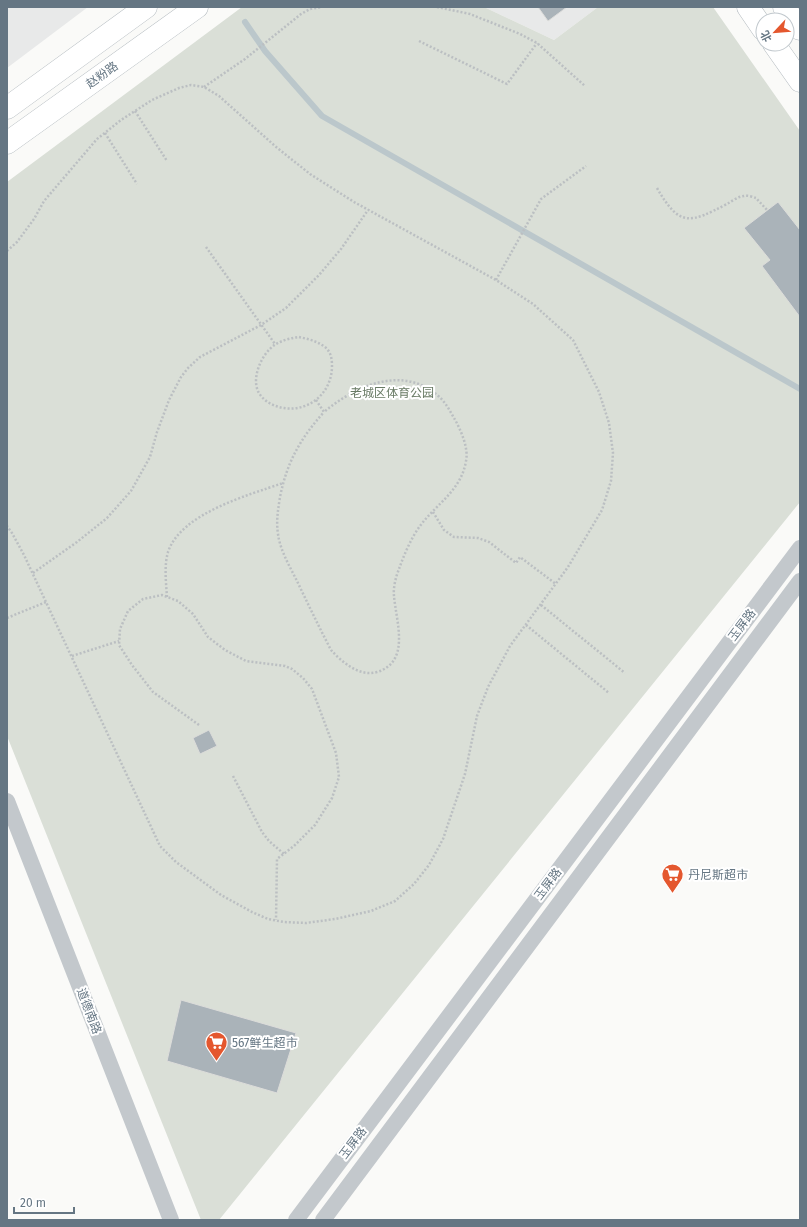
<svg xmlns="http://www.w3.org/2000/svg" width="807" height="1227" viewBox="0 0 807 1227" font-family="'Fira Sans','Noto Sans SC',sans-serif">
<rect width="100%" height="100%" fill="#fafaf8"/>
<path fill="#e8e9e9" d="M7,7H88L7,68Z
M484,7H598L554,40Z"/>
<path fill="#dadfd7" d="M242,7H484L554,40L598,7H713L800,131V502L219,1220H201L7,736V182Z"/>
<g fill="none" stroke-linecap="round" stroke-linejoin="round">
<path stroke="#bbc7cb" stroke-width="6" d="M245,22L265,51L322,116L800,389"/>
</g>
<path fill="#aab3b9" stroke="#dcdcda" d="M538,7H567L548,21Z
M778,202L800,230V317L762,266L770,260L744,228Z
M209,730L217,746L200,754L193,738Z
M181,1000L296,1033L277,1093L167,1061Z"/>
<g fill="none" stroke-linecap="round" stroke-linejoin="round">
<defs>
<path id="secondary" d="M748,7L763,29
M784,7L800,29
M774,44L800,81
M7,108L146,7
M7,143L197,7"/>
</defs>
<use href="#secondary" stroke="#b3babf" stroke-width="23"/>
<path stroke="#bbbfc2" stroke-width="2.5" stroke-dasharray="2 2" stroke-linecap="butt" d="M437,7L470,14L520,34L537,43L585,86
M419,41L507,84L537,43
M204,87L245,59L301,14L310,9L322,7
M135,111L167,161
M105,133L137,184
M657,188C680,228 690,223 727,204C732,201 739,196 744,196C748,195 753,197 756,198L767,210
M206,247L275,344
M7,251L17,242L34,219L44,201L97,139L121,120L152,100L179,88L191,85L204,87L219,96L275,146L310,174L354,202L496,280L533,304L573,340L599,392L609,423L613,453L611,481L602,510L568,567L510,646L488,687L477,716L465,774L443,839L429,865L414,884L395,901L371,911L335,919L306,923L284,922L268,919L252,912L221,895L176,862L160,846L24,555L12,533L7,526
M496,280L541,199L586,166
M299,337C308,339 317,341 325,347C331,352 332,359 332,366C332,393 309,412 284,408C276,407 267,403 262,397C248,383 261,353 276,344C283,340 291,338 299,337Z
M316,400L324,412C354,387 400,365 436,394C444,400 449,409 454,418C460,428 469,448 466,461C461,491 437,503 420,526C411,538 404,555 399,569C396,576 393,588 394,596C396,621 411,662 377,672C359,677 342,662 331,650C319,627 308,604 297,581C290,567 280,550 278,534C276,521 278,510 280,497C287,462 300,439 324,412
M433,512L444,530L454,537L478,538L489,542L516,563L520,557L556,584
M33,573L77,542L107,518L131,491L150,457L157,432L169,400L181,377L188,368L200,357L261,325L286,308L319,275L341,249L368,210
M167,597C166,582 164,566 168,552C181,513 249,495 283,483
M541,605L625,673
M7,618L46,602
M526,625L609,693
M72,656L119,641
M199,725L153,692L132,665L119,645L120,629L128,611L143,599L162,595L178,601L193,614L208,637L225,650L246,661L285,666L292,669L303,678L312,689L336,753L339,777L332,798L315,825L294,846L277,859L276,920
M233,776L262,832L269,841L284,854"/>
<path stroke="#c3c8cc" stroke-width="16" d="M7,801L171,1220
M296,1220L800,548
M323,1220L800,581"/>
<use href="#secondary" stroke="#fff" stroke-width="22"/>
</g>
<defs>
<symbol id="supermarket-pin" viewBox="-11 -11 22 30"><path d="M0 17L-7.5 6A9.5 9.5 0 1 1 7.5 6Z" fill="#e4572e" stroke="#fff"/><path d="M-6-5.5h2.5l.6 2H6L4.5 2H-2.5L-4.4-4H-6ZM-1.5 3.2a1.3 1.3 0 1 0 .1 0ZM3 3.2a1.3 1.3 0 1 0 .1 0Z" fill="#fff"/></symbol>
</defs>
<g fill-rule="evenodd">
<use href="#supermarket-pin" x="660" y="862" width="25" height="34"/>
<use href="#supermarket-pin" x="204" y="1030" width="25" height="34"/>
</g>
<g text-anchor="middle" stroke-width="4" stroke-linejoin="round" paint-order="stroke">
<g font-size="12" fill="#657683" stroke="#fff">
<text transform="translate(102 75) rotate(-36)" y="4">赵粉路</text>
<text transform="translate(742 625) rotate(-53)" y="4">玉屏路</text>
<text transform="translate(548 884) rotate(-53)" y="4">玉屏路</text>
<text transform="translate(89 1011) rotate(69)" y="4">道德南路</text>
<text transform="translate(353 1143) rotate(-53)" y="4">玉屏路</text>
</g>
<g font-size="12" fill="#687a64" stroke="#fff">
<text x="392" y="397">老城区体育公园</text>
</g>
<g font-size="12" fill="#657683" stroke="#fff" text-anchor="start">
<text x="688" y="879">丹尼斯超市</text>
<text x="232" y="1047">567鲜生超市</text>
</g>
</g>
<rect width="807" height="1227" fill="none" stroke="#657683" stroke-width="16"/>
<g transform="translate(775 32) rotate(244)"><circle r="19" fill="#ffffff" stroke="#c1c8cd"/>
<path d="M0-3L7 15L0 10L-7 15Z" fill="#e4572e"/>
<text y="-6" font-size="11" font-weight="bold" text-anchor="middle" fill="#657683">北</text>
</g>
<path d="M14 1207v6h60v-6" fill="none" stroke="#657683" stroke-width="2"/>
<text x="20" y="1207" font-size="12" fill="#657683" stroke="#ffffff" stroke-width="3" paint-order="stroke">20 m</text>
</svg>
